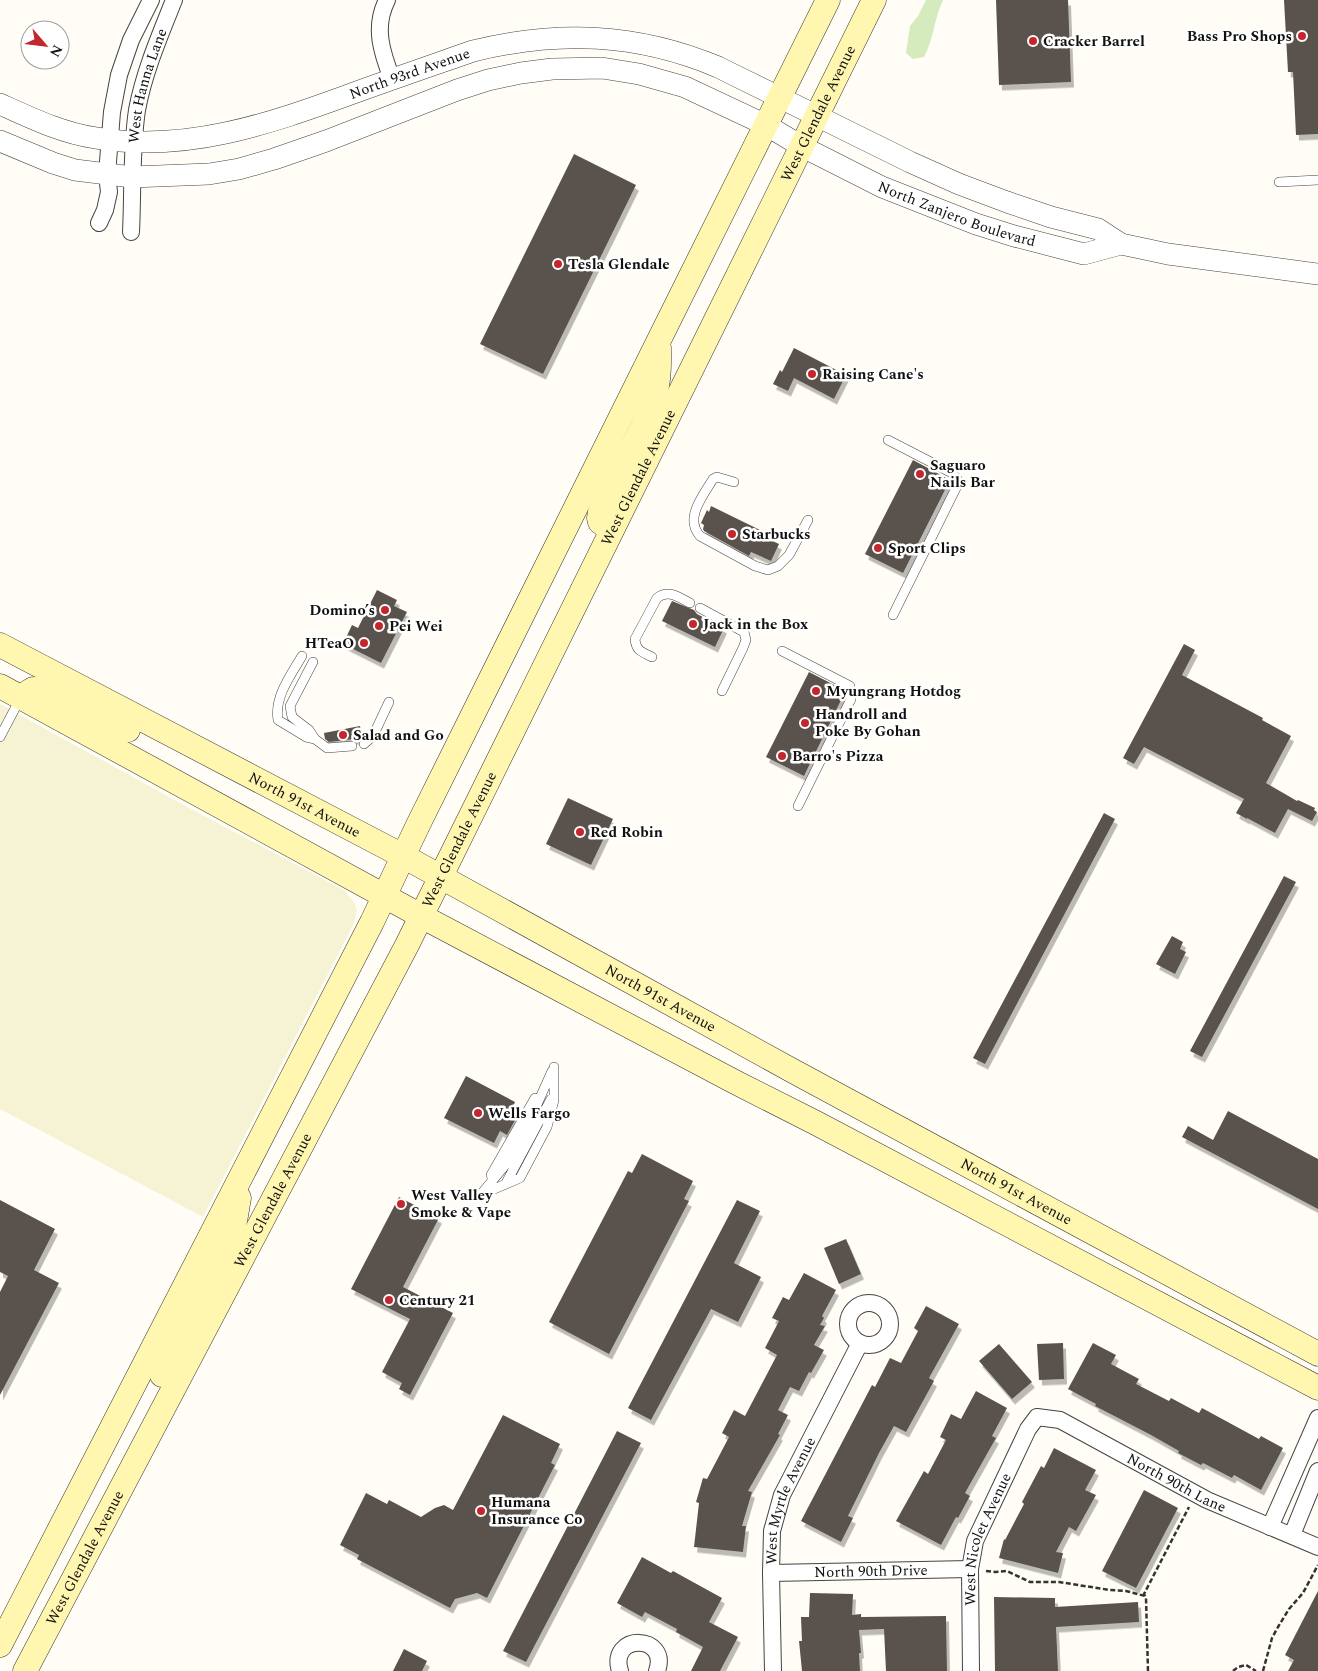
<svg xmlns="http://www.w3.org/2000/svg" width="1318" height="1671" viewBox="0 0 1318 1671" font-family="Spectral,serif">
<defs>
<filter id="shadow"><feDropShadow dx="3" dy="5.5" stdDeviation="0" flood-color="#0004"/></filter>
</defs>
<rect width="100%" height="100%" fill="#fffdf5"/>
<path fill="#f6f3d4" d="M0,704L193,810L344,890L354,902L357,910L354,923L203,1217L0,1109Z"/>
<path fill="#d5ebbd" d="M926,0H943C934,18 934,39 924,57L913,59L906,53L910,26L918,16Z"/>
<path fill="#5a524d" filter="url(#shadow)" d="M996,0H1068L1071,82L999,85Z
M1284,0H1318V134L1296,135L1293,72H1288Z
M574,154L636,185L543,374L480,344Z
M794,348L846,375L834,399L794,378L788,391L773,384L780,370L782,372Z
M913,460L950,480L903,573L865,554Z
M711,506L762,531L760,535L779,544L771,561L751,552L749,556L704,531L703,529L704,525L701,523L707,510L709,512Z
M377,590L397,600L394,606L407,612L381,663L343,644L352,625L358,628Z
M672,601L694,610L697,614L724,628L715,647L662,621Z
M1184,644L1195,650L1182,675L1263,718L1262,720L1291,736L1266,783L1297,801L1298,800L1315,808L1314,810L1317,812L1312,821L1288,809L1275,833L1247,818V819L1236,813L1244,799L1144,747L1134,764L1123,758Z
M809,672L844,690V694L804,776L766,757Z
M360,726L362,738L329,742L325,739L324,733Z
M568,798L613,819L591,865L546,844Z
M1104,813L1115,819L985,1064L973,1058Z
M1284,876L1296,882L1202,1057L1190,1051Z
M1172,936L1183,942L1180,949L1186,952L1175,974L1156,964Z
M466,1076L515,1102L513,1107L520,1111L507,1135L500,1131L494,1143L444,1118Z
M1228,1111L1318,1159V1209L1182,1137L1188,1126L1213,1140Z
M642,1154L693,1181L684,1199L689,1201L609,1354L549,1322L628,1171L632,1173Z
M399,1197L439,1218L403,1287L453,1313L410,1395L399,1389L402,1383L382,1372L410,1319L351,1289Z
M0,1200L55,1229L34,1270L59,1283L0,1395V1292L8,1276L0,1272Z
M737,1200L760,1211L734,1263L761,1277L738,1322L711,1309L651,1420L628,1408Z
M846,1239L861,1274L839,1284L824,1248Z
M804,1273L836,1290L822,1316L824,1318L820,1325L825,1326L814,1345L824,1350L811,1373L809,1372L799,1391L790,1387L778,1410L788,1415L778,1434L780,1435L748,1491L752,1492L742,1526H746L743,1552L694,1547L699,1503L696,1502L703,1478L707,1479L729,1437L722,1433L734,1410L745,1416L777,1355L765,1348L779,1321L772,1318L783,1297L789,1300Z
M926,1306L959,1324L929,1378L934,1381L906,1432L894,1426L879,1453L848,1516L853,1518L841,1542L801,1521L872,1385L875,1387L890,1358L901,1363L918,1331L914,1328Z
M1063,1343L1064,1379L1039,1380L1037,1344Z
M1093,1343L1116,1355L1111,1364L1139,1379L1136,1384L1169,1401L1171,1398L1199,1413L1202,1408L1259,1439L1261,1436L1283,1448L1261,1490L1234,1475L1232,1478L1203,1463L1201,1465L1178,1453L1179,1451L1151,1435L1095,1406L1096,1404L1068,1389Z
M999,1344L1032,1382L1012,1399L979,1361Z
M976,1391L1007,1408L992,1436L996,1438L965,1493L970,1496L958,1518L956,1517L941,1545L896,1521L924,1471L928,1474L946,1440L940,1437L951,1414L961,1419Z
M503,1415L560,1444L551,1463L555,1465L487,1598L477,1593L455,1599L450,1608L357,1559L359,1555L340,1545L366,1493L387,1504L389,1500L421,1517L435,1508L444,1505L453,1510Z
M617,1431L641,1443L526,1662L503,1651Z
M1054,1448L1096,1470L1085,1490L1096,1495L1076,1531L1069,1527L1056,1552L1063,1553L1058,1573L999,1558L1004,1539L1005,1540L1024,1504L1022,1502L1041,1466L1044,1468Z
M1144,1490L1178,1508L1136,1588L1102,1571Z
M642,1557L671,1573L673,1571L722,1598L709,1622L738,1637L720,1671H691L703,1647L676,1632L677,1629L645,1612L642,1617L617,1603Z
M1318,1591V1671H1288L1294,1660L1285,1655Z
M810,1593L853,1594L852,1615L861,1614V1617L946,1616L947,1671H886L884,1629L859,1630L861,1653H859L860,1671H802L799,1641H802L801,1617H809Z
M994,1597L1055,1598V1607L1138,1602L1139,1622L1056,1627L1058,1671H995Z
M404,1649L427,1661L422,1671H393Z"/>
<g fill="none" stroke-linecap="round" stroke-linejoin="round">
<defs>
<path id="service" d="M1279,182L1318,180
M888,440L952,473L957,479V486L893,615
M734,482L717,477L713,479C703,496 684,518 700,536L755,566L768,570L778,566L789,555L808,520
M700,608L744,632L746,640L743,648L722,691
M782,651L850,686L851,699L798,806
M302,656C291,675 274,697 278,720L306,737L315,739L327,748L352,746
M652,657C642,652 636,651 635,639L657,598C668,589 678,597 690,603
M313,662L290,706L292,717L309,730L315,739
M0,737L21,697
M364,744L373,736L389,702
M491,1175L535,1098
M506,1183L551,1099
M482,1193L508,1162L531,1118L552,1071
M480,1195L520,1178L547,1127L554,1100V1067"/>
<g id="minor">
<path d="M387,0C373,27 382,53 392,79"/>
<path d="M99,223L105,210L109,192L107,174L112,112L119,75L131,40L151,0"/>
<path id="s1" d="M131,232C133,192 131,150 137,110C144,72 160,35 174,0"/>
<circle cx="869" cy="1324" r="21"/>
<path d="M1270,1527L1318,1418"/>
<path d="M1292,1535L1318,1471"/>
<path id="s2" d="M771,1573L970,1569"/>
<path d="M620,1671C608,1633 670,1634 657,1671"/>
<path id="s3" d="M773,1671L771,1573L772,1531L782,1495L860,1343"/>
<path id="s4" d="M971,1671L970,1569L975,1541L1028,1429L1037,1417L1060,1420L1207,1500L1318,1547"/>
</g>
<g id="tertiary">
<path id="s5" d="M0,104C31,118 62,133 96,138C185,153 269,124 351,94C392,79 433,65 473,51C559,30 637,33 718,67L910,162L959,184L1007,202L1051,217L1098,229L1121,244L1168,254L1318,274"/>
<path id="s6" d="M0,141L53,163L75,170L132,177L209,174L239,169L274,159L326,141L457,90L488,80L521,73L552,69L602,68L639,74L685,87L766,125L801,146L882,187L976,224L1014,236L1084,254L1121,244"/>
</g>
<g id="secondary">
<path d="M611,530L600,522L599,518L600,512C616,470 645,433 656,390C660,376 659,362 659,348"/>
<path id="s7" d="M0,645L403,856L793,1071L1318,1354"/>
<path d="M0,686L421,916L735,1082L816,1123L1318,1388"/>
<path d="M21,697C25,695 30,690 34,689C48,686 112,722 128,730"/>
<path d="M212,1313C197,1274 223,1263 233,1229C236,1219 237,1208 239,1198"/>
<path d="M162,1375L194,1311L193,1301L182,1292"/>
<path d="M0,1645L372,922L418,825L828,0"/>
<path id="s8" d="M25,1671L407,945L874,0"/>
</g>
</defs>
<use href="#service" stroke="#444" stroke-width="10"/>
<use href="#minor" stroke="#444" stroke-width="18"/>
<use href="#tertiary" stroke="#444" stroke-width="22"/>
<use href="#secondary" stroke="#333" stroke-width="25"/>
<path stroke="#333" stroke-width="2.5" stroke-dasharray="5 2.5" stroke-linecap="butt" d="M986,1571L995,1572L1007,1571L1030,1582H1059L1110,1590L1126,1591L1145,1596
M1148,1671L1146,1598L1144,1594L1189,1507
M1233,1671L1238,1667L1246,1665L1256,1671
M1263,1671L1272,1638L1278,1627L1289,1609L1303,1593L1318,1565"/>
<use href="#service" stroke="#fff" stroke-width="9"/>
<use href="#minor" stroke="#fff" stroke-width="16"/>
<use href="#tertiary" stroke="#fff" stroke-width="21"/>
<use href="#secondary" stroke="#fff6b0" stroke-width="24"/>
</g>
<g fill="#c4262e" stroke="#fff" stroke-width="2">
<circle cx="1302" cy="36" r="5"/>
<circle cx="1033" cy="41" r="5"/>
<circle cx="558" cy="264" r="5"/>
<circle cx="812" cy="374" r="5"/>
<circle cx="920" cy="474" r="5"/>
<circle cx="732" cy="534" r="5"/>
<circle cx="878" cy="548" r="5"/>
<circle cx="385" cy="610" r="5"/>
<circle cx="693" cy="624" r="5"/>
<circle cx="379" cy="626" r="5"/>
<circle cx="364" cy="643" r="5"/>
<circle cx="816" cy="691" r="5"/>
<circle cx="805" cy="723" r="5"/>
<circle cx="343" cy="735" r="5"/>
<circle cx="782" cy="756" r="5"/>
<circle cx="580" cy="832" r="5"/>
<circle cx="478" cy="1113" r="5"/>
<circle cx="401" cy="1204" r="5"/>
<circle cx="389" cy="1300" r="5"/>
<circle cx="481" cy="1511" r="5"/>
</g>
<g text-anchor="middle" stroke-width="5" stroke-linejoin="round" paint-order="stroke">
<g font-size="15" font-weight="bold" fill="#111" stroke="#fff" text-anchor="start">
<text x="1292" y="41" text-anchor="end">Bass Pro Shops</text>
<text x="1043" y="46">Cracker Barrel</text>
<text x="568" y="269">Tesla Glendale</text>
<text x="822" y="379">Raising Cane's</text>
<text x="930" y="470">Saguaro<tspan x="930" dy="17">Nails Bar</tspan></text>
<text x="742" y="539">Starbucks</text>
<text x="888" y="553">Sport Clips</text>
<text x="375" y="615" text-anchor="end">Domino’s</text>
<text x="703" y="629">Jack in the Box</text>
<text x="389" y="631">Pei Wei</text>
<text x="354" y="648" text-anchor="end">HTeaO</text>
<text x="826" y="696">Myungrang Hotdog</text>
<text x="815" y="719">Handroll and<tspan x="815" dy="17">Poke By Gohan</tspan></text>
<text x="353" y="740">Salad and Go</text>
<text x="792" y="761">Barro's Pizza</text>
<text x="590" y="837">Red Robin</text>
<text x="488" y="1118">Wells Fargo</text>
<text x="411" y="1200">West Valley<tspan x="411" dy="17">Smoke &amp; Vape</tspan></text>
<text x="399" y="1305">Century 21</text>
<text x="491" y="1507">Humana<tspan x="491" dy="17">Insurance Co</tspan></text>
</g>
<g font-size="15" fill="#111" stroke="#fff">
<text dy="5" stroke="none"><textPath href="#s5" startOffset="426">North 93rd Avenue</textPath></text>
<text dy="5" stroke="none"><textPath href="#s1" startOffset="148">West Hanna Lane</textPath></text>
<text dy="5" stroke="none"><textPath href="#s8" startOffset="1748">West Glendale Avenue</textPath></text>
<text dy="5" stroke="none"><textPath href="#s6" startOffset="1011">North Zanjero Boulevard</textPath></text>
<text dy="5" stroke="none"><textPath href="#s8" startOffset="1342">West Glendale Avenue</textPath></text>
<text dy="5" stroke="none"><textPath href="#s7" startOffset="344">North 91st Avenue</textPath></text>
<text dy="5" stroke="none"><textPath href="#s8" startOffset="938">West Glendale Avenue</textPath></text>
<text dy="5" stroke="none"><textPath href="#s7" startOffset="749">North 91st Avenue</textPath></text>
<text dy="5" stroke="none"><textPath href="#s7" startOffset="1154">North 91st Avenue</textPath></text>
<text dy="5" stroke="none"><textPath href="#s8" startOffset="532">West Glendale Avenue</textPath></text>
<text dy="5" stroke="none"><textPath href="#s4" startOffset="425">North 90th Lane</textPath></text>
<text dy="5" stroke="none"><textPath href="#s3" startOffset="174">West Myrtle Avenue</textPath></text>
<text dy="5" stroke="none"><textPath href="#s4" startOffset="135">West Nicolet Avenue</textPath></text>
<text dy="5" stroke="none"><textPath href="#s8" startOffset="128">West Glendale Avenue</textPath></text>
<text dy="5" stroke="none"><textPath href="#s2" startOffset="100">North 90th Drive</textPath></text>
</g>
</g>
<g transform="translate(45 45) rotate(118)"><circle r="24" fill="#ffffff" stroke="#a0a0a0"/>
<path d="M0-4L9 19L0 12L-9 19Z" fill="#c4262e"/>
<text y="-8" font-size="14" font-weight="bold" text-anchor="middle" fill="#111111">N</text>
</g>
</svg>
